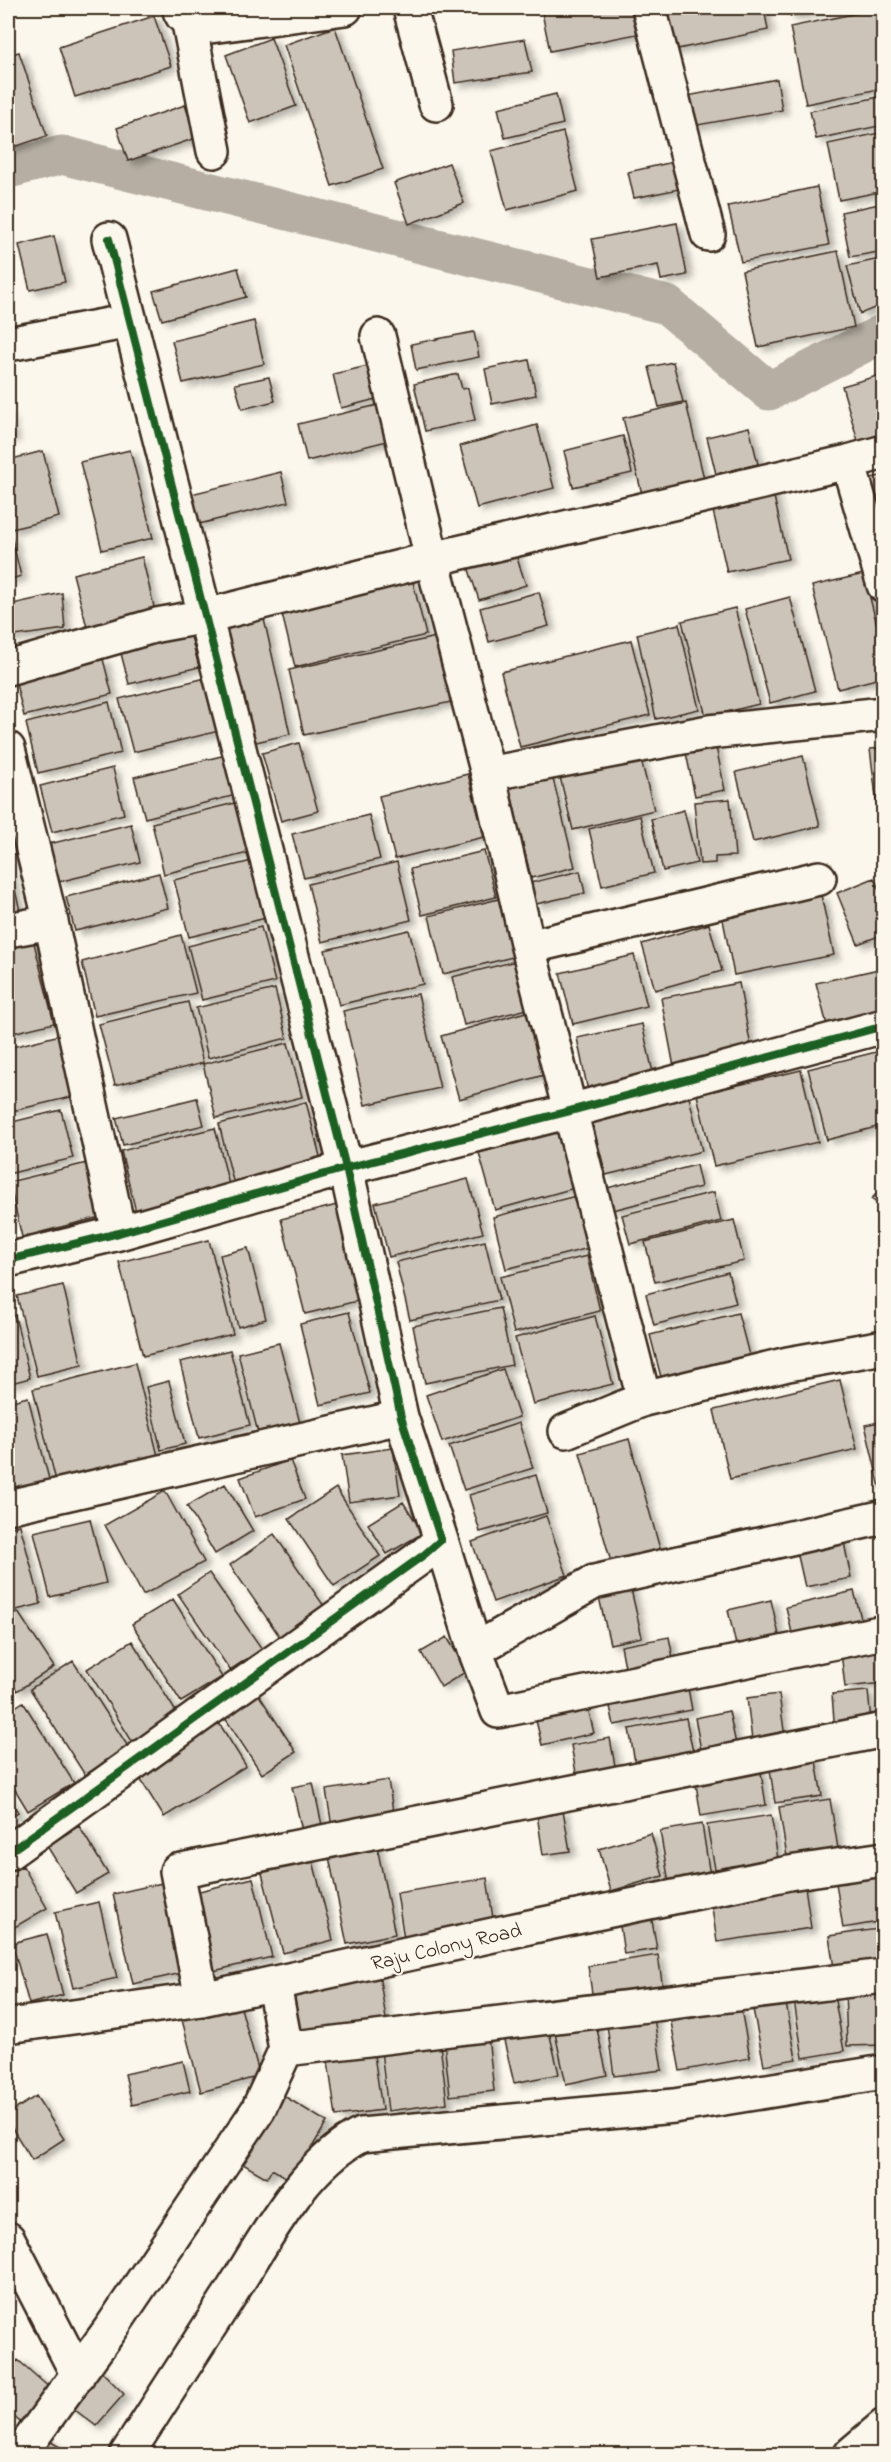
<svg xmlns="http://www.w3.org/2000/svg" width="891" height="2462" viewBox="0 0 891 2462" font-family="'Indie Flower',sans-serif">
<defs>
<filter id="shadow"><feDropShadow dx="6" dy="4" stdDeviation="3" flood-color="#0004"/></filter>
</defs>
<rect width="100%" height="100%" fill="#fbf7ec"/>
<filter id="ink" filterUnits="userSpaceOnUse"><feTurbulence type="fractalNoise" baseFrequency=".0167" numOctaves="2"/><feDisplacementMap in="SourceGraphic" scale="12" xChannelSelector="R" yChannelSelector="G"/><feConvolveMatrix kernelMatrix="1 2 1 2 8 2 1 2 1" color-interpolation-filters="sRGB"/></filter>
<g filter="url(#ink)">
<g fill="none" stroke-linecap="round" stroke-linejoin="round">
<path stroke="#b6aea2" stroke-width="39" d="M8,169L62,155L667,305L769,391L884,333"/>
</g>
<path fill="#ccc4b9" stroke="#3b2a1e" stroke-width="1.5" filter="url(#shadow)" d="M541,8H632L637,34L550,51Z
M660,8H764L768,30L668,51Z
M788,8H830L790,16Z
M877,9L884,40V88L806,104L790,27Z
M154,16L171,66L75,97L59,47Z
M335,27L383,169L332,186L284,45Z
M271,38L296,106L250,123L226,55Z
M525,39L532,72L455,83L451,51Z
M19,52L47,136L8,149V55Z
M777,79L782,110L692,126L687,96Z
M556,94L563,124L505,138L498,108Z
M884,96V125L816,139L810,111Z
M185,105L196,138L128,161L117,128Z
M563,132L578,191L507,210L491,151Z
M884,132V191L839,200L828,144Z
M678,161L684,188L634,198L628,172Z
M449,163L464,203L409,224L394,183Z
M817,187L829,245L741,262L728,206Z
M884,203V251L850,257L841,212Z
M677,223L687,275L661,280L658,265L600,277L592,239Z
M54,236L65,282L30,290L19,245Z
M838,251L854,327L758,347L742,271Z
M884,258V304L860,314L847,266Z
M238,268L246,297L162,320L153,291Z
M254,321L264,364L183,383L172,341Z
M474,332L479,357L416,370L411,344Z
M529,360L536,395L492,404L485,369Z
M673,362L683,402L659,407L649,367Z
M368,366L376,399L341,408L333,374Z
M458,374L462,389L468,388L475,420L425,431L414,384Z
M884,374V441L860,448L842,386Z
M269,377L275,401L242,409L235,384Z
M686,403L705,483L643,498L623,418Z
M378,405L387,441L307,461L298,424Z
M8,411L14,437L8,438Z
M537,425L554,488L477,508L460,446Z
M749,427L758,464L716,474L707,437Z
M623,436L632,473L573,487L564,451Z
M130,450L153,538L102,550L80,462Z
M43,451L59,517L8,530V460Z
M281,472L288,502L195,525L187,495Z
M884,475V521L871,478Z
M772,488L788,559L727,572L711,502Z
M8,535H11L21,576L8,580Z
M513,546L526,585L479,600L466,561Z
M142,557L155,611L87,627L73,574Z
M864,574L884,653V677L838,689L812,586Z
M412,578L426,635L295,667L281,610Z
M539,592L549,626L489,642L480,608Z
M62,593L65,629L8,637V605Z
M790,597L815,691L770,703L745,609Z
M735,608L759,704L706,717L682,621Z
M264,619L290,734L252,743L227,628Z
M679,624L699,709L656,719L637,634Z
M188,625L199,667L129,684L118,642Z
M436,637L451,702L304,735L289,670Z
M631,640L650,715L520,747L501,672Z
M103,659L112,694L24,716L15,680Z
M210,677L223,730L133,752L119,699Z
M109,702L121,753L38,773L26,723Z
M715,742L725,790L695,796L685,748Z
M299,743L318,811L281,821L262,753Z
M884,748V860L870,749Z
M226,755L236,795L145,818L134,777Z
M640,756L654,810L573,830L559,773Z
M803,756L820,826L753,842L736,772Z
M113,768L124,814L52,832L40,786Z
M468,774L484,837L395,859L379,796Z
M552,775L575,867L531,878L509,786Z
M730,799L735,856L715,857V863L700,864L694,802Z
M243,801L256,851L164,874L152,823Z
M684,810L697,863L663,871L651,819Z
M369,815L380,859L304,878L292,834Z
M640,816L654,873L602,886L589,829Z
M131,824L140,862L58,882L49,844Z
M484,851L496,897L422,915L410,869Z
M8,860L20,911L8,914Z
M256,860L270,917L189,937L174,880Z
M397,862L411,920L322,942L308,884Z
M580,871L585,893L536,904L530,883Z
M159,873L168,908L75,931L66,897Z
M874,878L884,902V934L858,944L837,893Z
M821,895L834,955L734,975L722,915Z
M507,897L521,955L443,974L429,916Z
M709,924L722,971L655,990L642,944Z
M261,927L275,982L202,1000L188,946Z
M409,930L423,984L339,1005L325,950Z
M181,935L196,993L95,1016L82,962Z
M33,939L54,1023L8,1034V946Z
M634,955L647,1006L573,1024L560,973Z
M524,959L535,1007L464,1025L452,977Z
M879,969L884,985V1016L828,1029L816,983Z
M739,983L752,1052L674,1067L661,998Z
M275,989L287,1038L208,1058L196,1008Z
M418,994L440,1088L365,1105L343,1011Z
M188,1002L203,1063L115,1085L99,1024Z
M533,1010L551,1073L459,1099L441,1036Z
M642,1024L654,1077L588,1091L577,1038Z
M60,1035L75,1096L8,1112V1048Z
M288,1043L302,1097L216,1118L203,1064Z
M884,1050V1125L827,1140L808,1069Z
M801,1070L818,1142L714,1166L697,1095Z
M689,1097L702,1151L606,1175L592,1121Z
M197,1098L204,1125L123,1145L116,1118Z
M306,1102L322,1164L234,1185L219,1124Z
M61,1110L73,1158L8,1174V1123Z
M215,1128L230,1189L136,1212L121,1151Z
M562,1130L578,1187L495,1210L479,1153Z
M87,1163L100,1217L22,1237L9,1182Z
M696,1165L701,1187L613,1210L607,1188Z
M468,1179L483,1233L389,1257L375,1203Z
M884,1187V1208L871,1199Z
M714,1192L721,1221L630,1244L622,1215Z
M580,1195L593,1247L506,1269L493,1217Z
M341,1204L365,1299L305,1314L281,1219Z
M734,1220L744,1261L655,1282L645,1242Z
M209,1240L233,1334L143,1356L119,1262Z
M485,1241L499,1300L410,1320L396,1262Z
M248,1248L266,1319L238,1327L220,1255Z
M587,1256L600,1311L514,1333L500,1277Z
M728,1272L736,1303L654,1325L646,1294Z
M63,1285L82,1365L37,1376L17,1296Z
M500,1308L512,1365L425,1383L413,1326Z
M349,1312L370,1393L320,1405L300,1324Z
M738,1313L749,1355L661,1377L650,1335Z
M15,1316L30,1378L8,1384V1318Z
M595,1316L613,1384L533,1404L515,1338Z
M279,1343L300,1423L258,1433L238,1353Z
M230,1350L250,1425L199,1438L180,1362Z
M135,1363L158,1456L56,1481L33,1389Z
M503,1369L519,1417L442,1442L426,1395Z
M840,1380L857,1449L730,1479L714,1410Z
M169,1381L185,1444L161,1450L146,1387Z
M28,1397L51,1487L15,1496L8,1467V1402Z
M884,1421V1491L881,1492L865,1425Z
M519,1423L533,1468L464,1490L449,1446Z
M629,1439L662,1556L613,1569L580,1453Z
M393,1448L400,1495L349,1502L342,1455Z
M290,1460L305,1499L255,1517L240,1478Z
M536,1475L547,1513L480,1532L469,1495Z
M225,1484L253,1531L215,1554L187,1506Z
M336,1488L380,1556L334,1586L289,1519Z
M165,1491L204,1562L143,1595L105,1525Z
M403,1502L423,1533L387,1554L368,1524Z
M546,1516L567,1575L493,1602L472,1542Z
M90,1519L106,1583L50,1597L34,1532Z
M20,1525L41,1604L8,1612V1528Z
M274,1534L324,1606L280,1637L230,1565Z
M843,1537L851,1578L805,1587L796,1547Z
M209,1573L262,1649L230,1670L178,1594Z
M630,1585L642,1637L610,1644L598,1593Z
M854,1591L864,1630L795,1646L786,1607Z
M173,1599L222,1677L181,1702L132,1624Z
M771,1600L781,1644L738,1654L728,1610Z
M18,1612L54,1667L17,1691L8,1676V1619Z
M447,1637L467,1671L441,1687L421,1652Z
M669,1637L675,1668L627,1677L621,1646Z
M132,1641L178,1715L133,1743L87,1669Z
M884,1647V1683L845,1687L841,1652Z
M73,1661L129,1748L85,1775L30,1689Z
M686,1677L692,1710L614,1725L607,1692Z
M255,1689L296,1752L262,1774L221,1712Z
M868,1691L872,1731L835,1733L832,1694Z
M779,1694L786,1745L753,1749L747,1698Z
M585,1696L594,1733L542,1745L533,1708Z
M23,1702L74,1783L28,1811L8,1778V1712Z
M729,1711L738,1754L703,1761L695,1718Z
M686,1718L695,1762L637,1773L629,1729Z
M219,1723L246,1766L164,1817L137,1774Z
M610,1738L617,1777L578,1784L571,1745Z
M815,1755L822,1796L775,1803L769,1763Z
M759,1760L766,1805L701,1816L694,1771Z
M388,1780L395,1823L333,1833L326,1790Z
M313,1783L323,1830L303,1835L292,1787Z
M8,1796L18,1812L8,1820Z
M830,1799L838,1849L787,1857L779,1807Z
M563,1810L570,1851L543,1855L537,1814Z
M771,1815L778,1859L715,1869L707,1825Z
M702,1824L710,1876L669,1883L660,1831Z
M79,1826L108,1874L76,1893L47,1846Z
M651,1833L663,1876L611,1891L599,1849Z
M376,1842L395,1934L347,1944L328,1852Z
M310,1849L333,1940L283,1953L259,1862Z
M23,1866L47,1908L8,1931V1874Z
M884,1876V1921L843,1928L836,1883Z
M253,1878L272,1957L205,1973L187,1894Z
M487,1878L494,1925L404,1939L397,1893Z
M804,1880L811,1928L717,1942L710,1894Z
M171,1881L191,1971L133,1984L113,1894Z
M99,1902L117,1978L73,1988L55,1912Z
M651,1915L657,1949L624,1954L619,1919Z
M884,1928V1973L836,1981L829,1936Z
M47,1934L63,1995L29,2004L12,1943Z
M658,1955L664,1996L594,2007L588,1966Z
M379,1974L386,2019L300,2031L293,1987Z
M884,1989V2045L847,2046L845,1990Z
M834,1995L844,2051L803,2058L794,2001Z
M785,1998L796,2059L764,2065L752,2004Z
M239,2001L260,2076L201,2092L181,2016Z
M741,2009L750,2058L680,2071L671,2022Z
M653,2011L662,2070L614,2076L606,2018Z
M594,2015L607,2075L566,2084L553,2024Z
M546,2019L559,2074L514,2083L501,2028Z
M488,2037L494,2091L450,2096L444,2042Z
M440,2044L447,2103L388,2111L381,2051Z
M373,2048L382,2110L336,2116L327,2055Z
M183,2061L190,2091L132,2105L125,2074Z
M36,2096L64,2139L32,2160L8,2122V2114Z
M284,2096L327,2122L292,2181L272,2169L267,2178L243,2164Z
M18,2360L51,2389L21,2423L8,2411V2372Z
M95,2365L124,2394L96,2426L66,2403Z
M39,2435L72,2454H27Z"/>
<g fill="none" stroke-linecap="round" stroke-linejoin="round">
<defs>
<path id="minor" d="M179,8C182,20 191,23 203,27L345,8
M410,8L436,104
M649,8L708,234
M189,23L214,151
M378,336L432,559L488,774L528,947L644,1399L566,1431
M8,344L130,321
M848,462L884,585
M8,668L157,625L206,616L432,559L848,462L884,452
M8,749L51,922L119,1233
M488,774L709,732L884,714
M8,930L51,922
M528,947L819,878
M8,1260L119,1233L346,1168L109,239
M644,1399L788,1364L884,1347
M8,1507L401,1417
M441,1540L475,1650L498,1711L884,1632
M475,1650L594,1582L884,1517
M8,1853L425,1554L441,1540L401,1417L346,1168L570,1111L884,1026
M274,1985L286,2049L884,1976
M202,1999L177,1871L884,1730
M8,2026L202,1999L534,1926L789,1873L884,1859
M8,2239L78,2375
M20,2454L112,2327L258,2110L286,2049
M127,2454C161,2402 195,2349 229,2296C264,2242 302,2165 361,2135L674,2106L884,2072
M851,2454L884,2426"/>
</defs>
<use href="#minor" stroke="#3b2a1e" stroke-width="38"/>
<use href="#minor" stroke="#fbf7ec" stroke-width="33"/>
<defs>
<path id="cycleway" d="M8,1260L119,1233L346,1168L109,239
M8,1853L425,1554L441,1540L401,1417L346,1168L570,1111L884,1026"/>
</defs>
<use href="#cycleway" stroke="#fbf7ec" stroke-width="11"/>
<use href="#cycleway" stroke="#1b5e20" stroke-width="8"/>
</g>
</g>
<g text-anchor="middle" stroke-width="4.5" stroke-linejoin="round" paint-order="stroke">
<g font-size="21" fill="#3b2a1e" stroke="#fbf7ec">
<text transform="translate(446 1946) rotate(-13)" y="7">Raju Colony Road</text>
</g>
</g>
<rect width="891" height="2462" fill="none" stroke="#fbf7ec" stroke-width="30"/>
<rect x="15" y="15" width="861" height="2432" fill="none" stroke="#3b2a1e" stroke-width="2" filter="url(#ink)"/>
</svg>
